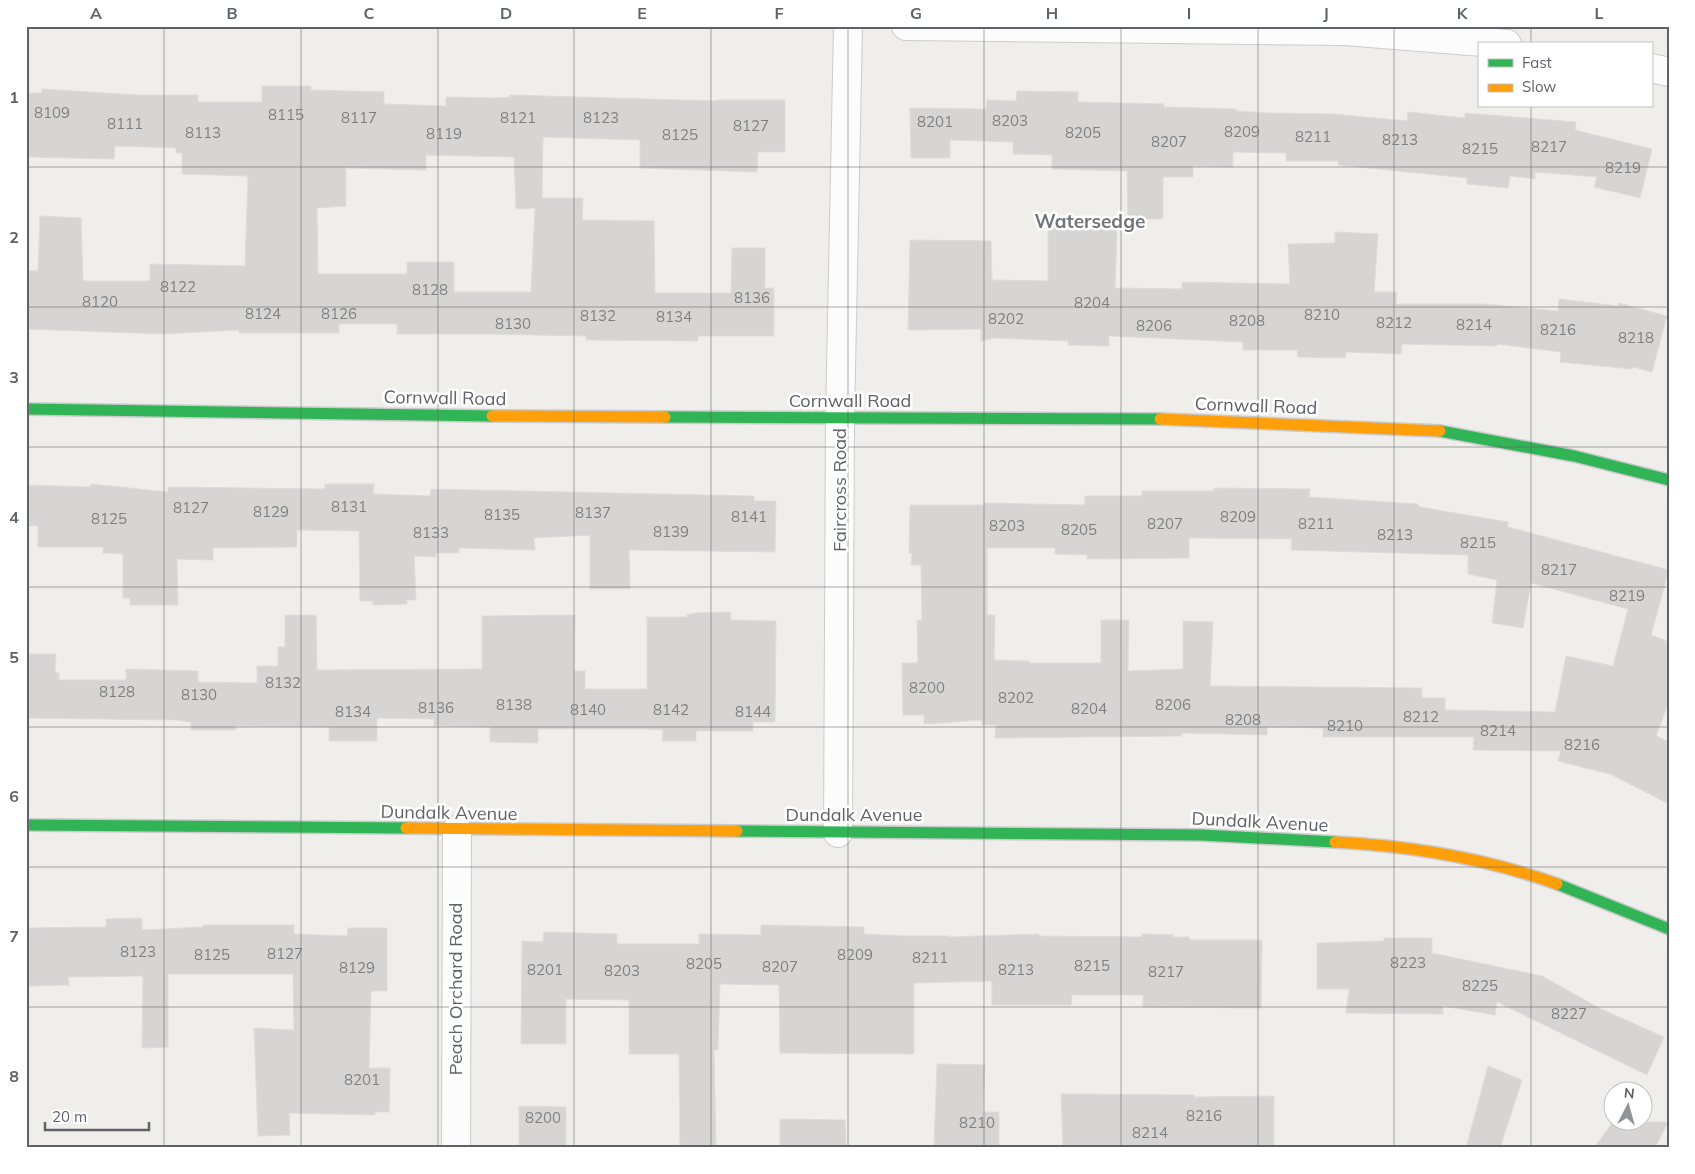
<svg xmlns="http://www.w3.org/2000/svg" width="1695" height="1174" viewBox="0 0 1695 1174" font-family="Mulish,sans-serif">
<rect width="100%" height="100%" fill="#efeeea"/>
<path fill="#d6d5d3" stroke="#deddd9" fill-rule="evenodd" d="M262,86H311V90L384,92V104L446,106V97L494,98L510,97V95L717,101V100H785V152H758L757,172L640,168V140L543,137L542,198H583L582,220L654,221L655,293H731L732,248H765V288H774V336H698V341L586,340V336L488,334H397V324H339V333H239V330L162,334L26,329V270L38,271L40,216L81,218L83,281H150V264L245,266L248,176L182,174V153H176V148L115,146L114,159L27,157L26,93H42V89L137,95H198V102H262ZM426,155L514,157L516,209L535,208L531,292H454V262H407V274H318L317,208L346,206V168L426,170Z
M1017,91L1078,92V102L1164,104V107L1236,109V111L1267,113L1334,114L1407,121L1408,112L1465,118V113L1576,122L1575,130L1652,149L1640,198L1594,187L1597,177L1535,172V179L1510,176L1508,188L1467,184V178L1338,165V161H1286V153L1233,152V167L1193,166V177H1163V219H1128L1127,171L1052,169V155L1013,154V142L950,140V158H911L910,108L986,109L987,100L1016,101Z
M1048,228L1117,230L1115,288L1182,289V282L1290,284L1288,244L1335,243V232L1378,234L1374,292H1397L1396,304H1486L1558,311L1559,299L1618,306L1619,303L1667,316L1652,372L1633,367L1632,369L1560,362L1561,352L1498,344L1496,346L1402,344L1401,354L1346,352L1345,358L1298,357L1297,350H1243V342L1109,336V346L1068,345V341L994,338L981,341V329L908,330L910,240L991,241L992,280L1048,281Z
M91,484L168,492V487L325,489V484H374L373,494L430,496L431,489L754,496V501H776L775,552L629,550L630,589H590V535L534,538L535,550L459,548V553H436V557L414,556L416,600H407V604L373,605V601H360L359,531L297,530V547L213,548V560L177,559L178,605H130V598H123V554L103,553V547H38V526H26V485L91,487Z
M1214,488L1310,489L1309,497L1418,504L1420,507L1508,522V527L1669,570L1651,635L1669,642V702L1656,736L1669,742V804L1610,774L1558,761L1561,751L1473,750L1474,737H1323V728L1267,727V735L1182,733V736L995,738L996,725H982V720L924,724V715H903L902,663H918L917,620H922L921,565H911L912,553H909L910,505H984V503L1085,505V496H1142V491H1214ZM1189,538L1292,539L1291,550L1468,555V574L1497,580L1492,623L1523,628L1531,583L1628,609L1613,666L1566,656L1555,712L1445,710V698H1422V688L1210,686L1213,622L1183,621V669L1128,671L1129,620H1101V663H1029V661L994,660L995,615H987V548H1055V554L1087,555V559L1189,558Z
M730,612L731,620L776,621L775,722H753V731H696V741H662L663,730L646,729H538V743L490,742V727L434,726V719L377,718V741H329V727L236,726V730H191V722L175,720L26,718V654H56L55,673H59V680H126V669L198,671V682L257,683V666H278V647H285V615H316L317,670L482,669V616L575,615L574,671H585V689H647V617H687V615L695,613Z
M142,918V930L203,927V925H294V934L347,936L348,928H387V991H371L369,1068H390L389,1112H375V1115L289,1113L290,1135L258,1136L254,1028L294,1030L293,974H168V1047L142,1048L143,976L68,977L69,985L26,986V928L106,927V919Z
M761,925L864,927V934L904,936H949V937L1039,934V936L1142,937V934L1173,935V937H1189L1190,940H1262L1261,1008L1143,1007V995H1072L1071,1005H992V981L914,983V1054L780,1053L779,985L720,984L718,1050H714L716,1148H680L679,1054H629V1000L566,999V1044H521L522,941L543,942L544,932L617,934V944H699V934L761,935Z
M1384,938H1432V953L1542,976L1599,1008L1664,1037L1647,1075L1497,1002L1495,1015L1443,1006V1014L1346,1013L1349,989H1317V943L1384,941Z
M937,1064L985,1065L983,1112H999V1148H934Z
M1488,1066L1522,1080L1500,1148H1466Z
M1061,1094L1194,1095V1097L1274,1096V1148H1063Z
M519,1106L566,1107V1148H519Z
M780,1119L845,1120L846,1148H780Z
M1613,1122H1668L1655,1148H1594Z"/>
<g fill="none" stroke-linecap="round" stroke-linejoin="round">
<defs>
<path id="street" d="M906,26L1345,31L1507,44
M1651,68L1669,72
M838,833L840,419L848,26
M456,1148L457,830"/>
<path id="fast" d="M26,409L492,416
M665,417L1160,419
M1440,431L1574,456L1669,480
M26,825L406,828
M737,831L1201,835L1335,842
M1557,884L1669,929"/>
<path id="slow" d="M492,416L665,417
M1160,419L1440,431
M406,828L737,831
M1335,842C1411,846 1485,858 1557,884"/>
</defs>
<use href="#street" stroke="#cbcccc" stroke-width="30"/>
<use href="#fast" stroke="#cacacb" stroke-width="14"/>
<use href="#slow" stroke="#cacacb" stroke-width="14"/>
<use href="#street" stroke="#fdfcfc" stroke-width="28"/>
<use href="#fast" stroke="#30b455" stroke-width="11"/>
<use href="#slow" stroke="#ff9f0a" stroke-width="11"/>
</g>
<path fill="none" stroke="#5f6368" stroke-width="1" stroke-opacity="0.55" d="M164,26V1148M301,26V1148M438,26V1148M574,26V1148M711,26V1148M848,26V1148M984,26V1148M1121,26V1148M1258,26V1148M1394,26V1148M1531,26V44M1531,106V1148M26,167H1669M26,307H1669M26,447H1669M26,587H1669M26,727H1669M26,867H1669M26,1007H1669"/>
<g text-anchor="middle" stroke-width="5" stroke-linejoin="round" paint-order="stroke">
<g font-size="15" fill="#7e8184">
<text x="52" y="118">8109</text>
<text x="286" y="120">8115</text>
<text x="359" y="123">8117</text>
<text x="518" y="123">8121</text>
<text x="601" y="123">8123</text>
<text x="1010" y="126">8203</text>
<text x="935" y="127">8201</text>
<text x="125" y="129">8111</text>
<text x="751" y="131">8127</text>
<text x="1242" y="137">8209</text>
<text x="203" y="138">8113</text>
<text x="1083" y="138">8205</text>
<text x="444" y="139">8119</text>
<text x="680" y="140">8125</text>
<text x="1313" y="142">8211</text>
<text x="1400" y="145">8213</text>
<text x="1169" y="147">8207</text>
<text x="1549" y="152">8217</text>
<text x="1480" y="154">8215</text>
<text x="1623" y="173">8219</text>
<text x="178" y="292">8122</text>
<text x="430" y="295">8128</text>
<text x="752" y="303">8136</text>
<text x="100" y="307">8120</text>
<text x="1092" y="308">8204</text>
<text x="263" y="319">8124</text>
<text x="339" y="319">8126</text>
<text x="1322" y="320">8210</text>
<text x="598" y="321">8132</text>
<text x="674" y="322">8134</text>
<text x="1006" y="324">8202</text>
<text x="1247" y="326">8208</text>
<text x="1394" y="328">8212</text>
<text x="513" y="329">8130</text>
<text x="1474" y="330">8214</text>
<text x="1154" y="331">8206</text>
<text x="1558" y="335">8216</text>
<text x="1636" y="343">8218</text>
<text x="349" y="512">8131</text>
<text x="191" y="513">8127</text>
<text x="271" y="517">8129</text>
<text x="593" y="518">8137</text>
<text x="502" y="520">8135</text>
<text x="749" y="522">8141</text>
<text x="1238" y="522">8209</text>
<text x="109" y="524">8125</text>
<text x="1165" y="529">8207</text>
<text x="1316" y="529">8211</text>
<text x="1007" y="531">8203</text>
<text x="1079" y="535">8205</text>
<text x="671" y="537">8139</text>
<text x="431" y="538">8133</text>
<text x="1395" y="540">8213</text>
<text x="1478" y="548">8215</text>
<text x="1559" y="575">8217</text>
<text x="1627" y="601">8219</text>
<text x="283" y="688">8132</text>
<text x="927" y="693">8200</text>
<text x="117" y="697">8128</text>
<text x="199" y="700">8130</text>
<text x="1016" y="703">8202</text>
<text x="514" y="710">8138</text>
<text x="1173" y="710">8206</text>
<text x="436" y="713">8136</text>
<text x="1089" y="714">8204</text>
<text x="588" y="715">8140</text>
<text x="671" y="715">8142</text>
<text x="353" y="717">8134</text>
<text x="753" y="717">8144</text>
<text x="1421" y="722">8212</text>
<text x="1243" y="725">8208</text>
<text x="1345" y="731">8210</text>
<text x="1498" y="736">8214</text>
<text x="1582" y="750">8216</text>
<text x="138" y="957">8123</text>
<text x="285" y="959">8127</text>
<text x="212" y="960">8125</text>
<text x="855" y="960">8209</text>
<text x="930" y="963">8211</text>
<text x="1408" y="968">8223</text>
<text x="704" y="969">8205</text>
<text x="1092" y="971">8215</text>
<text x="780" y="972">8207</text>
<text x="357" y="973">8129</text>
<text x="545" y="975">8201</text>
<text x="1016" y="975">8213</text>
<text x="622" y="976">8203</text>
<text x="1166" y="977">8217</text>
<text x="1480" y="991">8225</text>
<text x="1569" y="1019">8227</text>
<text x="362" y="1085">8201</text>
<text x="1204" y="1121">8216</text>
<text x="543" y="1123">8200</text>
<text x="977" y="1128">8210</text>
<text x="1150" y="1138">8214</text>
</g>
<g font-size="18" fill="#5f6368" stroke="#fff">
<text transform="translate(445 398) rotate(1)" y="6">Cornwall Road</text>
<text x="850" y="407">Cornwall Road</text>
<text transform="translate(1256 406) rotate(2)" y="6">Cornwall Road</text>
<text transform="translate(840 490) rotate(-90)" y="6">Faircross Road</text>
<text transform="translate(449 813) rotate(1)" y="6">Dundalk Avenue</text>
<text x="854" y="821">Dundalk Avenue</text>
<text transform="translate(1260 822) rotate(3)" y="6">Dundalk Avenue</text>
<text transform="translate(456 989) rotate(-90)" y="6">Peach Orchard Road</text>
</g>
<g font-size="19" font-weight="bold" fill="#70757a" stroke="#fff">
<text x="1090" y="228">Watersedge</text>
</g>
</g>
<rect width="1695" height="1174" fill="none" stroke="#ffffff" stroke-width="55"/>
<rect x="1478" y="42" width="175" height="65" fill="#ffffff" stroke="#bfc1c3"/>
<rect x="1488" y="59" width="25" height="8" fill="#30b455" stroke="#bfc1c3"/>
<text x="1522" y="68" font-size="15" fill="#5f6368">Fast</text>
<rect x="1488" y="84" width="25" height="8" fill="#ff9f0a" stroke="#bfc1c3"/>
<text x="1522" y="92" font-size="15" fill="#5f6368">Slow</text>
<g transform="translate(1628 1106) rotate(6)"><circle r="24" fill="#ffffff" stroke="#bfc1c3"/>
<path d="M0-4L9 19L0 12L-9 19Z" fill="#919496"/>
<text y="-8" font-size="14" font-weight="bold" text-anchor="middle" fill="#5f6368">N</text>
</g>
<path d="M45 1122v8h104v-8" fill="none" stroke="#5f6368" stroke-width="2.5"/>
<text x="52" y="1122" font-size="15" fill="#5f6368" stroke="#ffffff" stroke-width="4" paint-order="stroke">20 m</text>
<rect x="28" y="28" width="1640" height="1118" fill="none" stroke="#5f6368" stroke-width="2"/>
<g font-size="16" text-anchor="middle" font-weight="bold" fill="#5f6368">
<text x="96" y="19">A</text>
<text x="232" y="19">B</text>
<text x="369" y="19">C</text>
<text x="506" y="19">D</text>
<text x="642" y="19">E</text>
<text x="779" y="19">F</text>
<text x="916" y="19">G</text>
<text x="1052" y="19">H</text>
<text x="1189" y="19">I</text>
<text x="1326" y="19">J</text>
<text x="1462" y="19">K</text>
<text x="1599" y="19">L</text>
<text x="14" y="103">1</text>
<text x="14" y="243">2</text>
<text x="14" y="383">3</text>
<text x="14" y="523">4</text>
<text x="14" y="663">5</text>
<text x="14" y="802">6</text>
<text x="14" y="942">7</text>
<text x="14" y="1082">8</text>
</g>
</svg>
